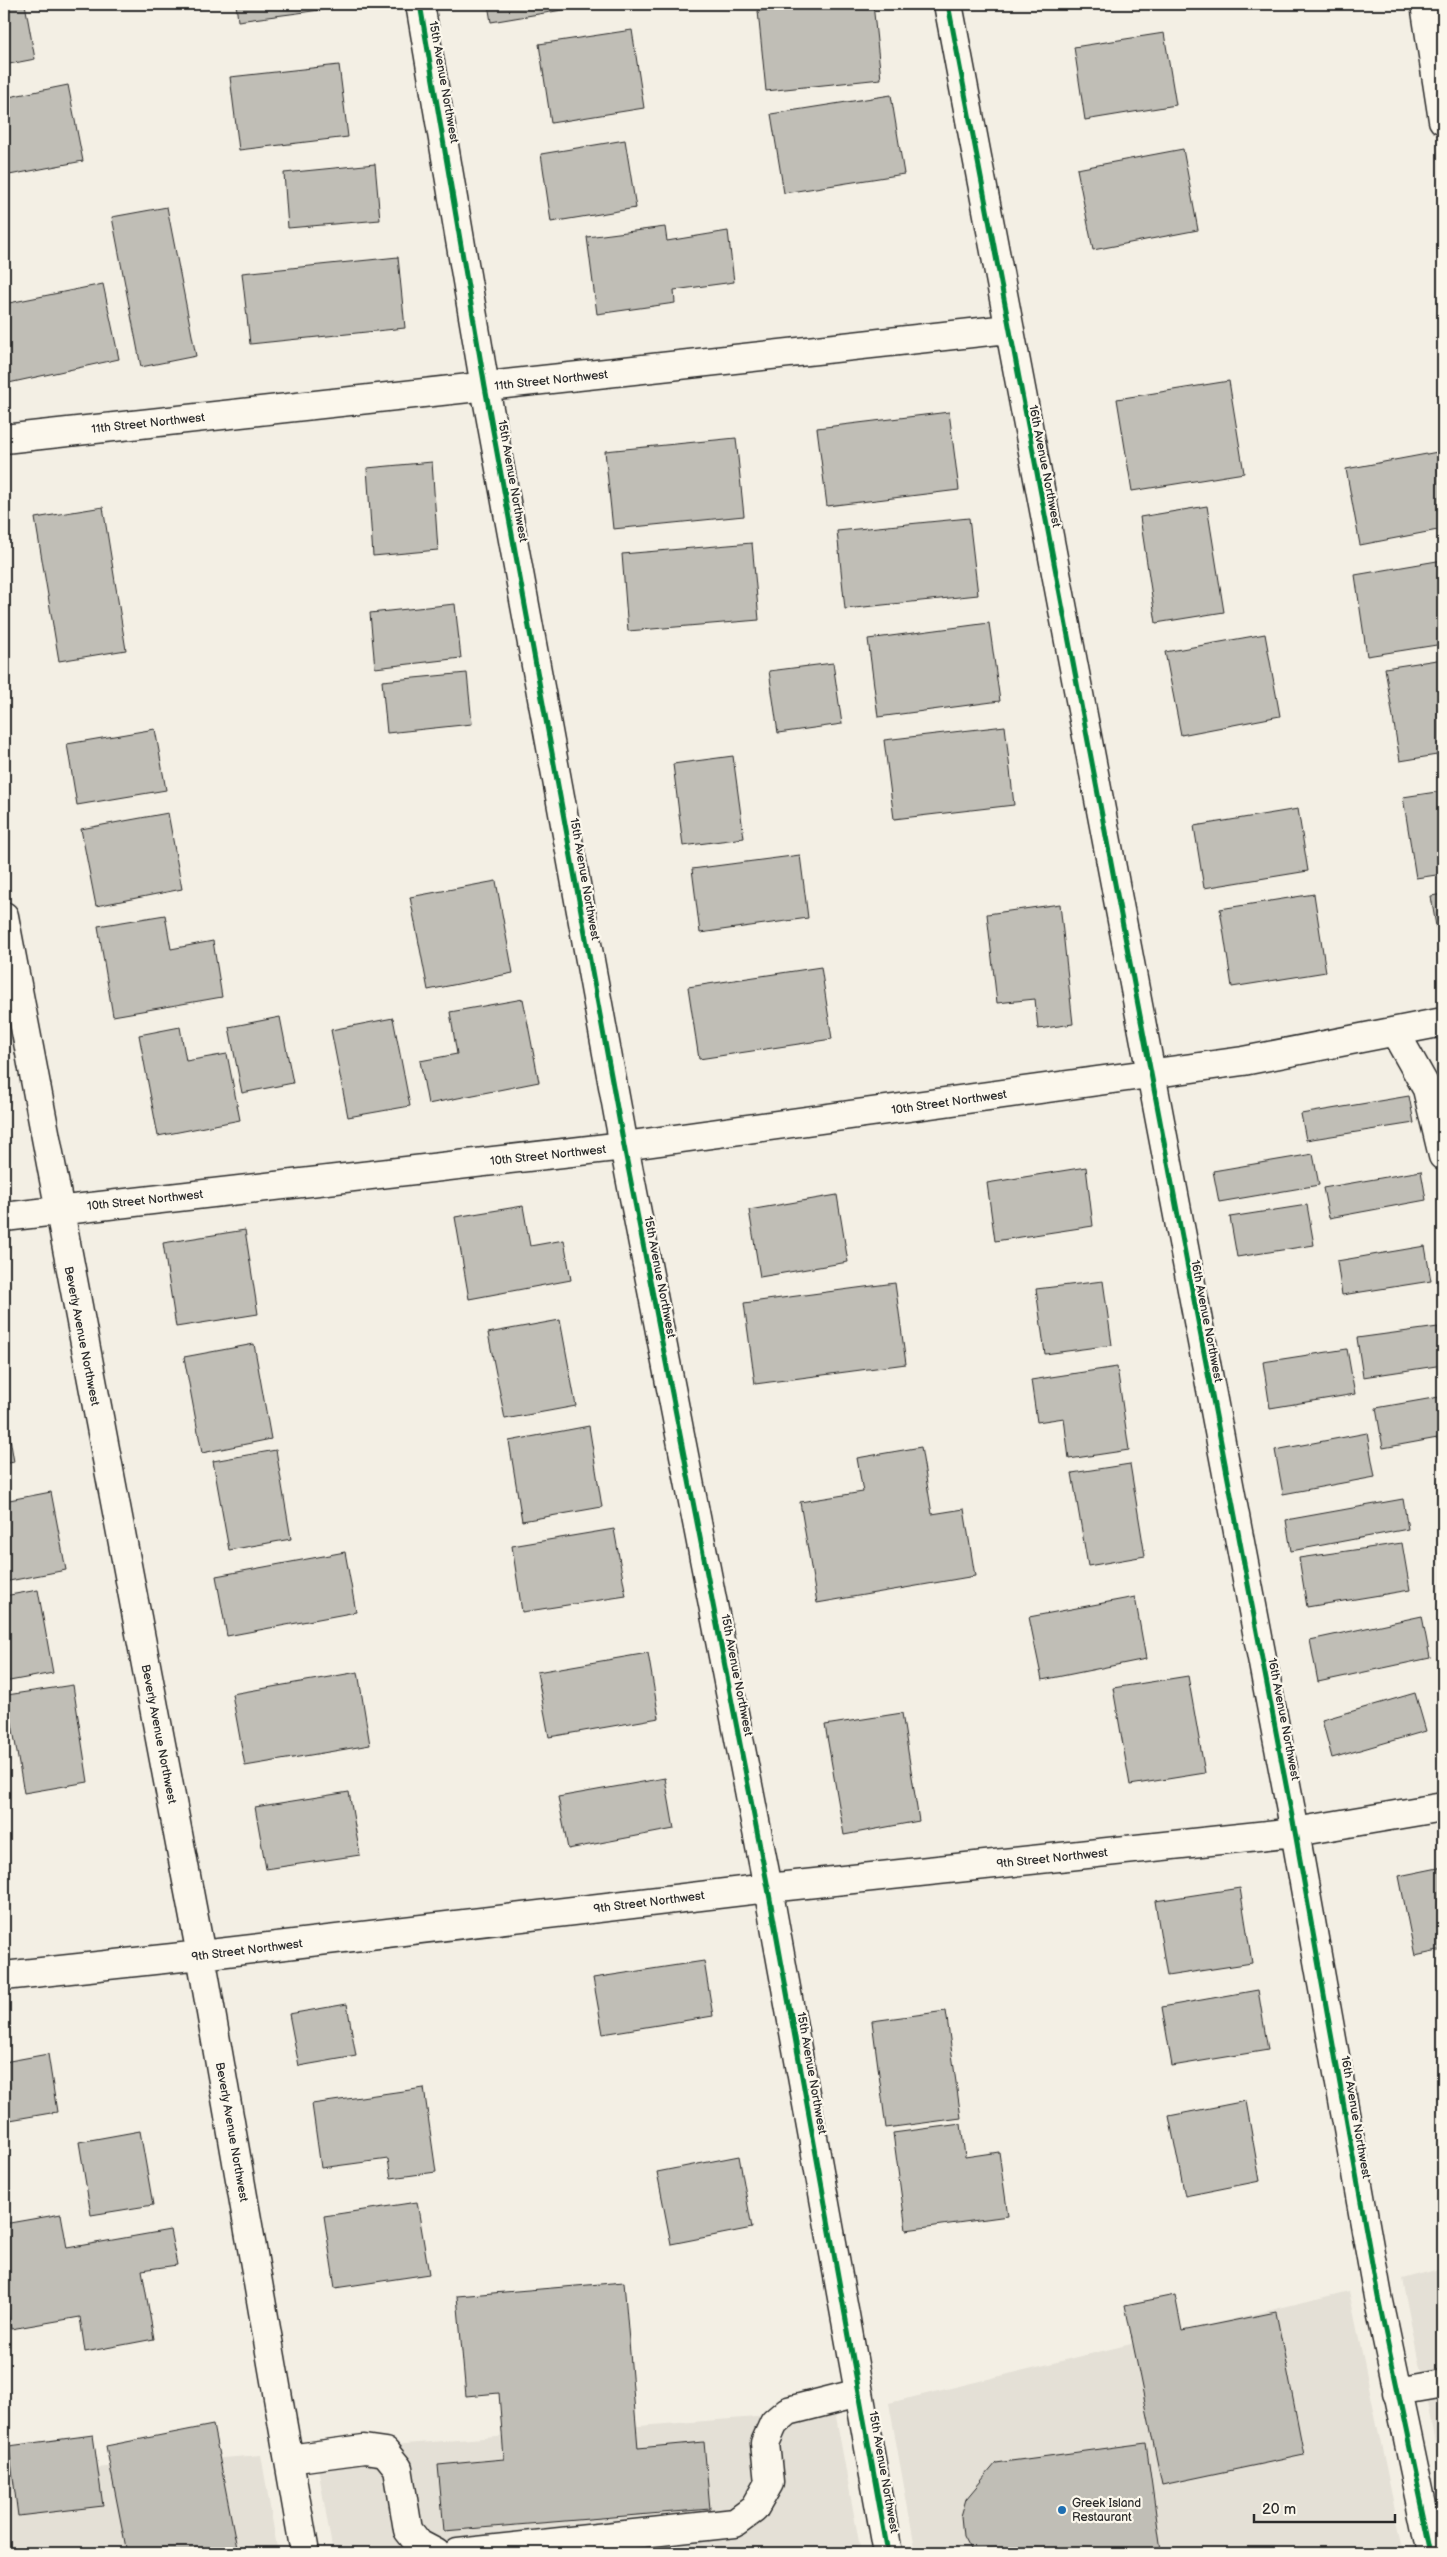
<svg xmlns="http://www.w3.org/2000/svg" width="1447" height="2557" viewBox="0 0 1447 2557" font-family="'Balsamiq Sans',sans-serif">
<rect width="100%" height="100%" fill="#f3efe4"/>
<filter id="ink" filterUnits="userSpaceOnUse"><feTurbulence type="fractalNoise" baseFrequency=".02" numOctaves="2"/><feDisplacementMap in="SourceGraphic" scale="10" xChannelSelector="R" yChannelSelector="G"/><feConvolveMatrix kernelMatrix="1 2 1 2 8 2 1 2 1" color-interpolation-filters="sRGB"/></filter>
<g filter="url(#ink)">
<path fill="#e4e0d6" d="M1443,2268V2482L1402,2279Z
M1349,2291L1404,2553H916L889,2403Z
M835,2411L861,2553H333L315,2451Z
M261,2455L278,2553H4V2475Z"/>
<path fill="#c0beb6" stroke="#2b2b2b" d="M4,4H25L35,59L4,65Z
M236,4H335V8L238,21Z
M488,4H598L491,22Z
M833,4H873L881,79L766,91L758,11Z
M632,30L644,108L551,123L539,44Z
M1164,33L1176,105L1085,120L1074,47Z
M339,65L348,137L239,150L230,77Z
M68,85L83,161L4,176V98Z
M891,95L904,174L784,193L771,114Z
M625,140L636,208L551,222L541,154Z
M1183,149L1198,230L1093,250L1077,169Z
M375,164L380,220L288,228L284,173Z
M167,207L196,356L141,367L112,217Z
M665,227L667,241L728,231L734,282L674,290L675,303L597,314L587,237Z
M398,257L405,328L250,344L242,273Z
M103,284L119,359L4,384V304Z
M1229,381L1244,473L1132,491L1117,399Z
M949,412L959,490L827,506L817,428Z
M736,438L744,516L613,529L605,451Z
M1443,451V529L1360,545L1346,469Z
M432,462L438,550L373,556L367,468Z
M1207,506L1224,612L1156,623L1140,517Z
M103,507L126,650L59,661L35,518Z
M969,518L978,595L845,609L837,531Z
M752,543L759,620L628,631L622,554Z
M1443,560V644L1367,656L1355,575Z
M455,604L461,658L375,668L370,613Z
M989,623L1000,701L878,717L868,639Z
M1265,634L1280,716L1181,735L1165,652Z
M1443,659V754L1400,761L1385,668Z
M833,663L842,724L778,733L769,671Z
M467,673L472,724L387,733L382,681Z
M1005,726L1014,805L894,819L884,740Z
M155,729L166,790L77,805L67,744Z
M733,756L744,838L683,846L673,764Z
M1443,791V874L1416,878L1403,797Z
M1298,809L1308,871L1204,888L1194,826Z
M168,813L182,889L96,906L81,829Z
M800,855L808,918L700,933L692,869Z
M496,881L513,973L428,990L410,897Z
M1314,894L1326,972L1232,987L1220,909Z
M1443,894V969L1431,896Z
M1060,904L1073,1024L1038,1029L1035,999L997,1003L987,914Z
M165,915L171,949L213,941L222,997L113,1016L98,926Z
M821,967L832,1039L699,1059L688,987Z
M523,999L539,1082L428,1104L420,1061L457,1054L450,1012Z
M280,1017L293,1083L242,1093L229,1027Z
M393,1018L410,1106L348,1117L331,1030Z
M180,1027L186,1061L227,1054L240,1120L158,1136L139,1035Z
M1409,1096L1414,1123L1306,1140L1301,1114Z
M1313,1154L1319,1185L1219,1202L1213,1171Z
M1086,1167L1093,1226L995,1241L987,1183Z
M1421,1171L1426,1200L1329,1218L1323,1188Z
M837,1195L848,1262L760,1277L749,1210Z
M1307,1205L1314,1245L1237,1257L1230,1217Z
M523,1206L530,1246L564,1240L571,1280L469,1299L455,1217Z
M245,1230L258,1314L176,1327L163,1243Z
M1425,1246L1431,1281L1342,1295L1337,1261Z
M1103,1281L1112,1345L1045,1354L1036,1289Z
M895,1283L906,1364L755,1384L744,1303Z
M560,1320L576,1406L505,1419L488,1333Z
M1438,1327L1443,1365L1363,1377L1357,1338Z
M254,1344L271,1439L202,1453L184,1357Z
M1347,1349L1355,1394L1270,1408L1263,1362Z
M1117,1367L1129,1450L1069,1459L1064,1418L1037,1422L1031,1380Z
M1439,1397L1443,1437L1383,1448L1376,1408Z
M4,1402L14,1462L4,1464Z
M589,1426L602,1507L522,1521L509,1441Z
M1367,1433L1375,1477L1283,1494L1275,1450Z
M921,1447L932,1514L964,1509L975,1576L817,1603L800,1502L863,1492L857,1458Z
M276,1450L291,1539L229,1550L213,1461Z
M1130,1464L1145,1556L1088,1566L1072,1473Z
M51,1492L66,1570L4,1582V1501Z
M1403,1499L1408,1529L1291,1551L1286,1520Z
M614,1529L626,1596L522,1612L512,1546Z
M1402,1543L1410,1590L1307,1607L1299,1558Z
M345,1552L356,1612L227,1636L216,1576Z
M38,1590L53,1673L4,1682V1596Z
M1135,1597L1146,1659L1042,1680L1029,1617Z
M1422,1616L1430,1658L1318,1682L1310,1640Z
M648,1653L659,1718L549,1737L537,1672Z
M358,1672L370,1745L245,1766L232,1694Z
M1188,1676L1205,1773L1130,1785L1113,1688Z
M73,1685L88,1782L24,1793L7,1695Z
M1415,1693L1426,1731L1332,1758L1322,1720Z
M902,1713L919,1821L844,1835L825,1725Z
M665,1778L674,1829L568,1849L558,1797Z
M349,1792L360,1855L266,1869L255,1807Z
M1443,1867V1950L1415,1956L1399,1876Z
M1240,1888L1252,1963L1167,1976L1155,1901Z
M704,1961L713,2016L603,2034L593,1978Z
M1258,1990L1268,2050L1172,2066L1162,2007Z
M347,2004L356,2056L299,2066L289,2014Z
M946,2011L961,2118L886,2128L872,2021Z
M48,2054L57,2112L4,2121V2062Z
M424,2088L436,2172L391,2178L388,2159L321,2168L312,2104Z
M1246,2101L1260,2181L1185,2196L1169,2116Z
M961,2124L965,2157L999,2152L1008,2216L906,2230L893,2133Z
M140,2131L153,2205L91,2215L79,2142Z
M739,2156L752,2228L671,2244L657,2172Z
M417,2202L429,2274L335,2288L324,2216Z
M61,2214L67,2248L170,2230L177,2265L142,2270L154,2339L85,2352L80,2317L11,2329L4,2291V2224Z
M624,2282L638,2448L704,2442L710,2509L444,2531L438,2465L504,2459L499,2393L466,2396L457,2296Z
M1175,2295L1182,2331L1276,2312L1304,2455L1162,2485L1125,2305Z
M213,2425L238,2553H127L106,2446Z
M93,2435L103,2506L18,2516L9,2446Z
M1146,2443L1161,2550L1140,2553H975L971,2551L963,2536L961,2516L966,2499L996,2463Z"/>
<g fill="none" stroke-linecap="round" stroke-linejoin="round">
<defs>
<path id="minor" d="M420,4L485,387L624,1146L768,1888L888,2553
M948,4L1295,1832L1378,2297L1432,2553
M1425,4L1443,120
M4,439L1008,329
M4,916L201,1955L305,2553
M1395,1032L1427,1089L1443,1156
M4,1217L624,1146L1243,1061L1443,1022
M4,1976L201,1955L768,1888L1295,1832L1443,1807
M1397,2392L1443,2384
M289,2459L364,2449L385,2452L398,2468L408,2530L419,2544L436,2553
M458,2553L735,2523L754,2509L769,2483L765,2443L774,2423L788,2411L859,2393"/>
</defs>
<use href="#minor" stroke="#2b2b2b" stroke-width="31"/>
<use href="#minor" stroke="#fbf7ec" stroke-width="28"/>
<defs>
<path id="cycleway" d="M420,4L485,387L624,1146L768,1888L888,2553
M948,4L1295,1832L1378,2297L1432,2553"/>
</defs>
<use href="#cycleway" stroke="#fbf7ec" stroke-width="8"/>
<use href="#cycleway" stroke="#00873e" stroke-width="5"/>
</g>
</g>
<circle fill="#1f6fb2" stroke="#fbf7ec" stroke-width="2" cx="1062" cy="2510" r="5"/>
<g text-anchor="middle" stroke-width="4.5" stroke-linejoin="round" paint-order="stroke">
<g font-size="12" fill="#2b2b2b" stroke="#fbf7ec">
<text transform="translate(444 82) rotate(80)" y="4">15th Avenue Northwest</text>
<text transform="translate(551 380) rotate(-6)" y="4">11th Street Northwest</text>
<text transform="translate(148 423) rotate(-6)" y="4">11th Street Northwest</text>
<text transform="translate(1045 466) rotate(79)" y="4">16th Avenue Northwest</text>
<text transform="translate(513 481) rotate(80)" y="4">15th Avenue Northwest</text>
<text transform="translate(585 879) rotate(80)" y="4">15th Avenue Northwest</text>
<text transform="translate(949 1102) rotate(-8)" y="4">10th Street Northwest</text>
<text transform="translate(548 1155) rotate(-6)" y="4">10th Street Northwest</text>
<text transform="translate(145 1200) rotate(-6)" y="4">10th Street Northwest</text>
<text transform="translate(660 1277) rotate(79)" y="4">15th Avenue Northwest</text>
<text transform="translate(1207 1321) rotate(79)" y="4">16th Avenue Northwest</text>
<text transform="translate(82 1336) rotate(79)" y="4">Beverly Avenue Northwest</text>
<text transform="translate(737 1675) rotate(79)" y="4">15th Avenue Northwest</text>
<text transform="translate(1284 1719) rotate(79)" y="4">16th Avenue Northwest</text>
<text transform="translate(159 1734) rotate(79)" y="4">Beverly Avenue Northwest</text>
<text transform="translate(1052 1858) rotate(-6)" y="4">9th Street Northwest</text>
<text transform="translate(649 1902) rotate(-7)" y="4">9th Street Northwest</text>
<text transform="translate(247 1950) rotate(-7)" y="4">9th Street Northwest</text>
<text transform="translate(812 2073) rotate(80)" y="4">15th Avenue Northwest</text>
<text transform="translate(1356 2117) rotate(80)" y="4">16th Avenue Northwest</text>
<text transform="translate(232 2132) rotate(80)" y="4">Beverly Avenue Northwest</text>
<text transform="translate(884 2472) rotate(80)" y="4">15th Avenue Northwest</text>
</g>
<g font-size="12" fill="#2b2b2b" stroke="#fbf7ec" text-anchor="start">
<text x="1072" y="2507">Greek Island<tspan x="1072" dy="14">Restaurant</tspan></text>
</g>
</g>
<rect width="1447" height="2557" fill="none" stroke="#fbf7ec" stroke-width="20"/>
<rect x="10" y="10" width="1427" height="2537" fill="none" stroke="#2b2b2b" stroke-width="2" filter="url(#ink)"/>
<path d="M1254 2514v8h141v-8" fill="none" stroke="#2b2b2b" stroke-width="2.5"/>
<text x="1262" y="2514" font-size="15" fill="#2b2b2b" stroke="#fbf7ec" stroke-width="4" paint-order="stroke">20 m</text>
</svg>
